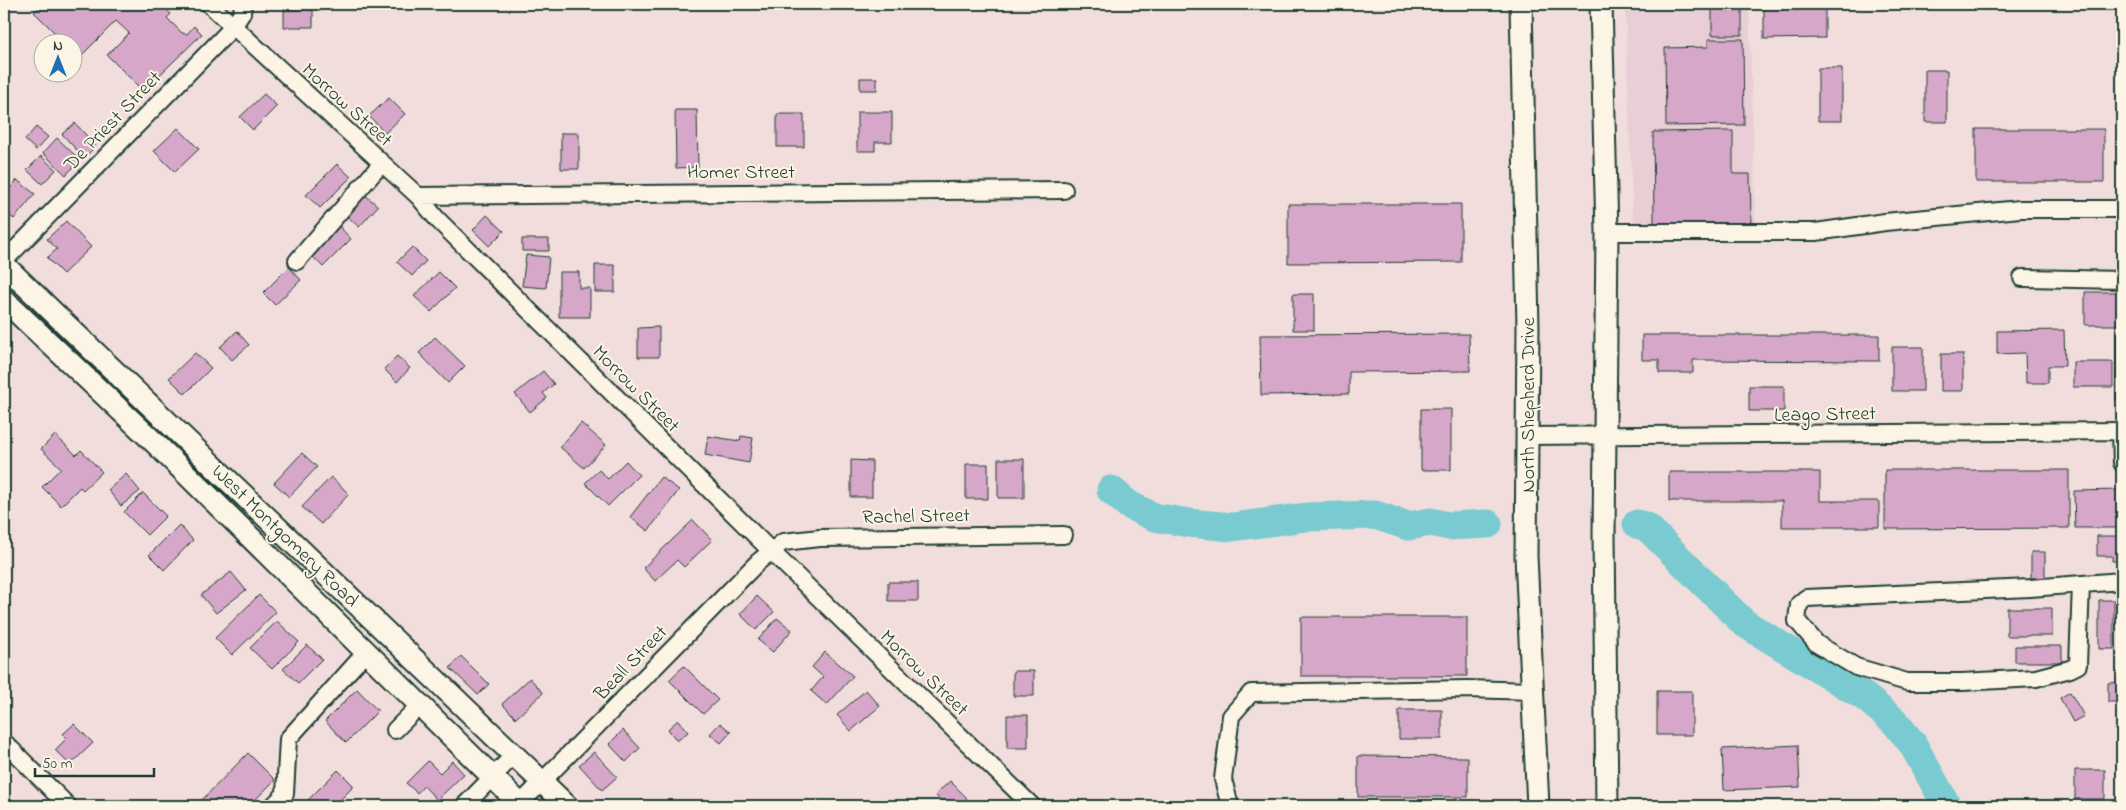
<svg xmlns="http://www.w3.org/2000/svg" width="2126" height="810" viewBox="0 0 2126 810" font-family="'Indie Flower',sans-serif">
<rect width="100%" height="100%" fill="#f1dedc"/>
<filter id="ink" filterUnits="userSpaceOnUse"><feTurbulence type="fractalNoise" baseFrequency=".02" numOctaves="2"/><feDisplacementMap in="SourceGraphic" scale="10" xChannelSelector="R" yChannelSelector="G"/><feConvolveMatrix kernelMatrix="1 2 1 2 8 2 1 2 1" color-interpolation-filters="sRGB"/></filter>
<g filter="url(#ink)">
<path fill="#e9ced6" d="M1625,4H1749L1756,228L1633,229Z"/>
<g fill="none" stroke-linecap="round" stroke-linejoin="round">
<path stroke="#79cad1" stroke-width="29" d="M1111,490L1129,505L1154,517L1189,523L1232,527L1307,517L1375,515L1408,526L1431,522L1448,526L1488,524
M1637,524L1647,527L1744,623L1865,697L1894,721L1912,743L1947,806"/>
</g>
<path fill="#d6a7c8" stroke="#1f3d34" d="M43,4H161L171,14L167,18L182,33L187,34L194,26L202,34L143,91L107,55L129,33L116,21L79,58L72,52V42H64L34,12Z
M1712,4H1742V35H1712Z
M1764,4H1825V38L1764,39Z
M284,10H313V27H284Z
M1708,39H1743L1744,125L1666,126L1665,48L1708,47Z
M1818,68H1842V121H1818Z
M1925,70H1947V122H1925Z
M860,78H877V90H860Z
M264,94L277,106L253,130L240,117Z
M389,98L405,114L385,133L369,116Z
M675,110H697L698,167L676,168Z
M857,112H892V142H875V151H857Z
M777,114H804V147H777Z
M75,123L96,146L84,158L62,134Z
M36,127L48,137L36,150L25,140Z
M178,128L199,149L175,172L154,151Z
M1976,129H2104V182H1976Z
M1733,131V174H1750L1751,223H1654L1653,132Z
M561,133H579V169H561Z
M57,138L80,160L66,175L43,153Z
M41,156L56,170L42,184L27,170Z
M337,164L351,177L320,208L306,195Z
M17,180L35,194L14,219L4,211V196Z
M364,194L378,206L359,227L345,214Z
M1288,204H1461V262L1288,263Z
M487,215L504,231L489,246L473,230Z
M66,221L91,247L63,274L47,258L57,249L47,239Z
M339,226L351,239L323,267L311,255Z
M522,239H549V251H522Z
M412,247L426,261L412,276L397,262Z
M526,255L549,257L546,288L522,286Z
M595,265H615V292H595Z
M289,267L301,280L275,305L263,293Z
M439,272L455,288L431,312L414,296Z
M559,272H579V288H590V317H559Z
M2085,292H2122V325H2085Z
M1293,294H1314V330H1293Z
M659,327V357H638V328Z
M2064,330L2065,366H2048V383H2026L2025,353L1997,354V331Z
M2116,330H2122V400H2116Z
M237,331L249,345L232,360L220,347Z
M1469,334L1470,371L1349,372V394L1261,395L1260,335Z
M1642,335H1879V361L1693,360V373H1659V360H1642Z
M435,337L465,366L448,383L419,353Z
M1892,347H1923V391H1892Z
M195,353L211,368L185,394L169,378Z
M1941,354H1963V391H1941Z
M397,356L410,368L397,382L384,369Z
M2073,362H2113V387H2073Z
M543,371L554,384L543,393L547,398L530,412L515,394Z
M1749,386H1784V411H1749Z
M1421,409H1451V470H1421Z
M581,423L606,445L584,468L560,447Z
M55,435L76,455L81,450L102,472L83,490L80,487L61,506L42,487L61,468L41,449Z
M708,436L740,441L741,436L753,438L749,463L705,455Z
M302,453L317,467L289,497L274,483Z
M998,459H1024V498H998Z
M851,460L872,461V497H851Z
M626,461L639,475L608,506L585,483L599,470L608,479Z
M966,464H988V499H966Z
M2121,469L2122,528H2075L2074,491L2121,490Z
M1885,470H2069V528L1885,529Z
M1669,472H1820V501H1879V527H1782V501H1669Z
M126,474L140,491L121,506L108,490Z
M331,477L349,494L321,524L302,507Z
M661,477L679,490L648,531L630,517Z
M143,493L166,516L147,535L124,512Z
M693,520L712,540L684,567L677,560L655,581L643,568Z
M179,525L193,540L164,570L149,555Z
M2097,536H2122V561H2112V556H2097Z
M2031,552H2045V578H2031Z
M231,572L246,590L216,613L201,595Z
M888,582H918V601H888Z
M259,595L276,612L232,655L215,638Z
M757,596L774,612L756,630L740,614Z
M2099,600H2114V649H2099Z
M2007,608H2052V636H2007Z
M1301,617H1467V676H1301Z
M777,618L792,630L773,652L758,640Z
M277,621L299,642L272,669L250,648Z
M307,645L322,659L298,683L283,669Z
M2015,646H2062V662H2015Z
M825,652L853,676L827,705L811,691L823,677L812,667Z
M461,656L489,684L478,695L450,668Z
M684,666L718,700L703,714L669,680Z
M1013,671H1034V696H1013Z
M530,678L543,693L516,718L502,704Z
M2122,682V702H2108V683Z
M357,689L378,711L346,743L325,721Z
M866,690L880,706L851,731L837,715Z
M1657,691H1692V735H1657Z
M2070,692L2084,716L2073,722L2060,698Z
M1399,710H1442V739H1399Z
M1007,715H1028V748H1007Z
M678,720L688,732L677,741L668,729Z
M720,723L731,732L721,743L710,734Z
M74,724L93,743L70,765L55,750L67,738L63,734Z
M623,730L640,748L626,762L609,744Z
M1798,745L1800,787L1724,790L1722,749Z
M594,752L617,777L602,790L579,765Z
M248,753L275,780L249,806H196Z
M1358,756L1468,757V797H1358Z
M428,761L440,773L452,761L464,774L437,800L424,786L417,793L406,783Z
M338,770L354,786L334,806H314L308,800Z
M2075,770H2105V799H2075Z
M950,781L967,798L958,806H947L935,795Z"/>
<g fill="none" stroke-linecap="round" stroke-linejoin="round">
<defs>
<path id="minor" d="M209,4L418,196L437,219L771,551L1032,806
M418,196L1064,190
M1607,232H1816L1885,222L2020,209H2122
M4,261L233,27L242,13L243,4
M297,261L382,163
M2022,278L2122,280
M2121,431L2122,463
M1528,436L2122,431
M2081,584L2078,665L2070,669L2036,678L1962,682H1907L1856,667L1817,644L1797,621L1799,604L1806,598L2030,588L2122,581
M395,730L420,705
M4,742L68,806
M520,804L758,562L783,542L820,538L1064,535
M273,806L285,794L288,739L367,651
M464,806L514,755
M1230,806L1223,779L1231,716L1251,693L1467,689L1532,691"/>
<path id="major" d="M1521,4L1528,327L1526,556L1538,806
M1601,4L1607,232L1604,535L1607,806
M4,265L567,806
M4,300L156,444L522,806"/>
</defs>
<use href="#minor" stroke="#1f3d34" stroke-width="20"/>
<use href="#major" stroke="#1f3d34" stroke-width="25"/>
<use href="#minor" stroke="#fcf5e5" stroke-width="16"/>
<use href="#major" stroke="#fcf5e5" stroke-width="21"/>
</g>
</g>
<g text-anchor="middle" stroke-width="4" stroke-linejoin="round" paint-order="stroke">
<g font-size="20" fill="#1f3d34" stroke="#fcf5e5">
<text transform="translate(348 104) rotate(42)" y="7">Morrow Street</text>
<text transform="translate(112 120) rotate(-46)" y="7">De Priest Street</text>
<text x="741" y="178">Homer Street</text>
<text transform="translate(637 388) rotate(45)" y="7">Morrow Street</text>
<text transform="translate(1527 405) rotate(-90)" y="7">North Shepherd Drive</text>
<text transform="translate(1825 413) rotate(-1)" y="7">Leago Street</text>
<text transform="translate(916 515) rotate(-1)" y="7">Rachel Street</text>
<text transform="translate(286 535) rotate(44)" y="7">West Montgomery Road</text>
<text transform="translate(630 662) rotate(-46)" y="7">Beall Street</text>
<text transform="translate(925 672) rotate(44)" y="7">Morrow Street</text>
</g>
</g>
<rect width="2126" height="810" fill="none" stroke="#fcf5e5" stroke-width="20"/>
<rect x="10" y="10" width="2106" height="790" fill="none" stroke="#1f3d34" stroke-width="2" filter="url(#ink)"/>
<g transform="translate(58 58)"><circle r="24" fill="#fcf5e5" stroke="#a4ab9e"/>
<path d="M0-4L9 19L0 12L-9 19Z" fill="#1f6fb2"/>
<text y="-8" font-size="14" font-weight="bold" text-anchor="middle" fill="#1f3d34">N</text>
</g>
<path d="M35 768v8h119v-8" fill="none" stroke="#1f3d34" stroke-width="2.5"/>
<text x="42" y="768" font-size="15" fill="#1f3d34" stroke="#fcf5e5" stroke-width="4" paint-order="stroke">50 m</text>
</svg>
